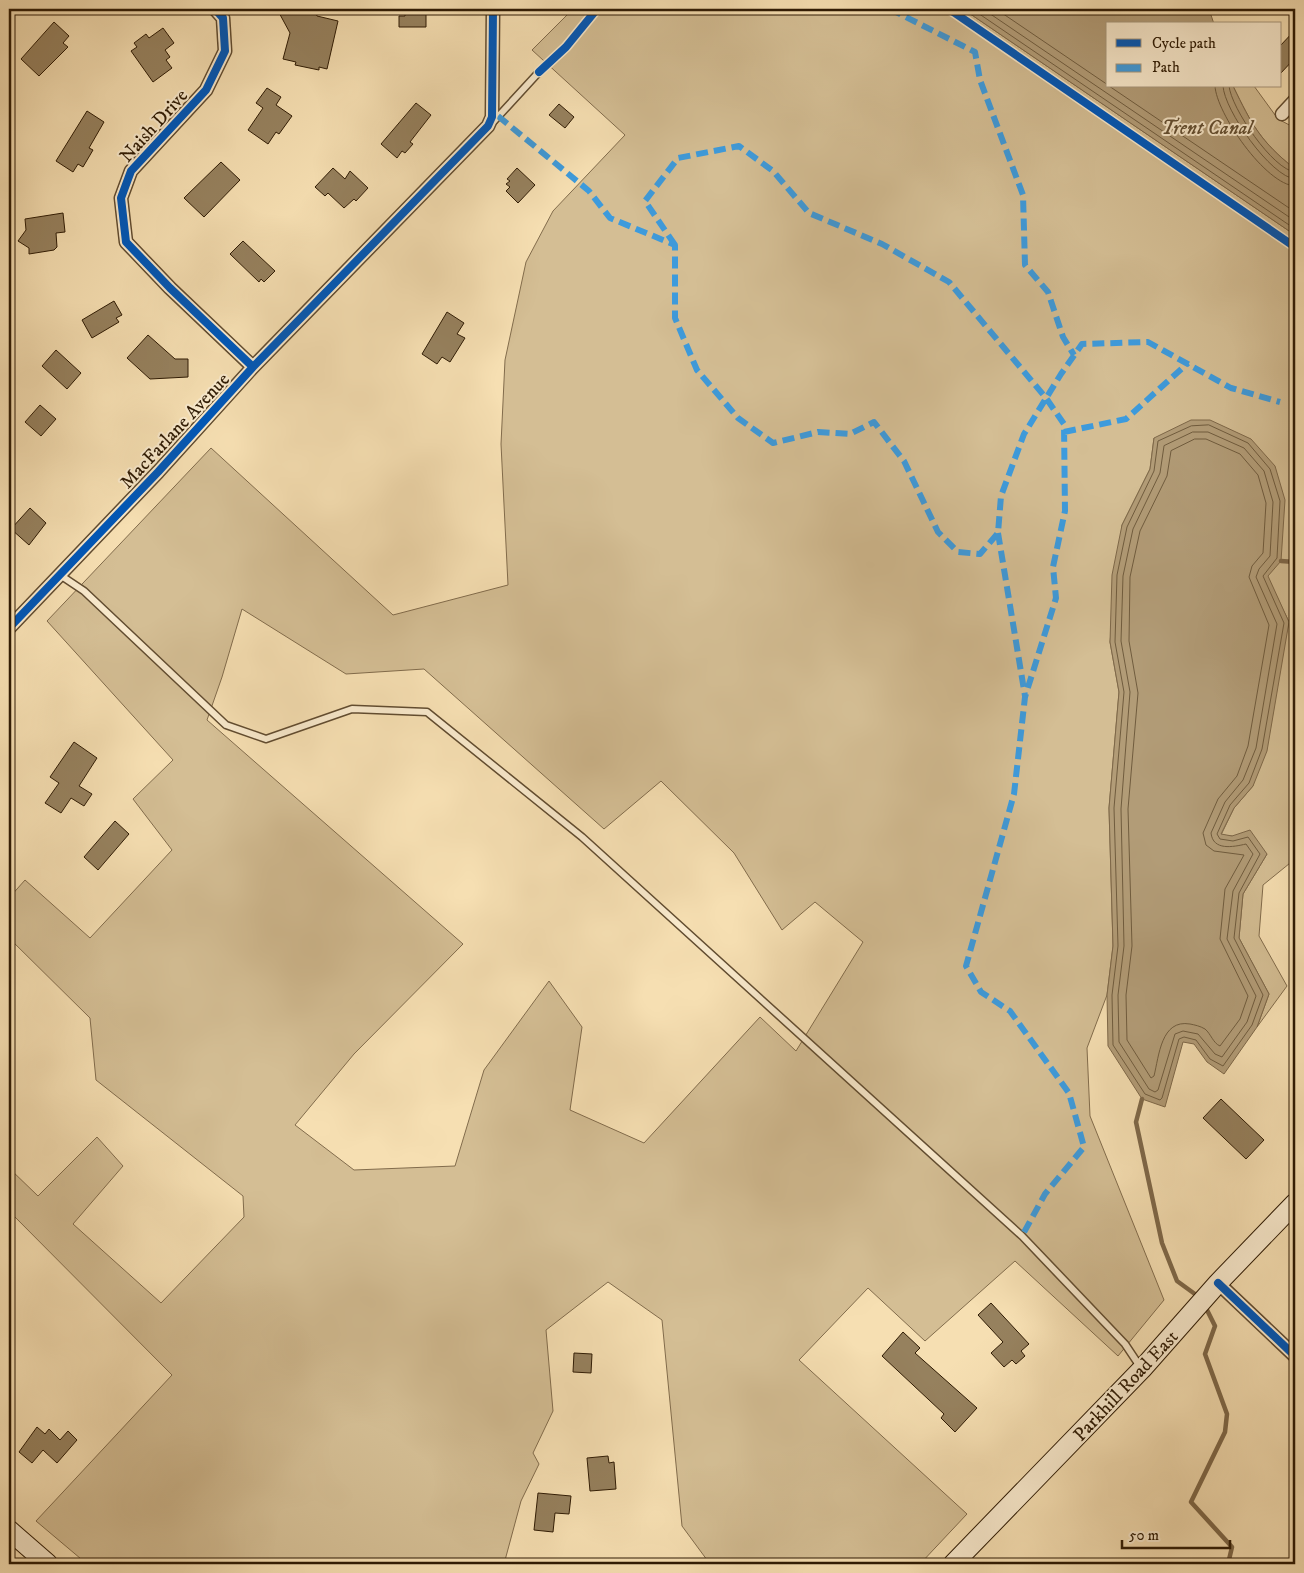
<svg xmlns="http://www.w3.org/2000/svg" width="1304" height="1573" viewBox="0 0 1304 1573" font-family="'IM FELL DW Pica',serif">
<rect width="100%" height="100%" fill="#f6dfb2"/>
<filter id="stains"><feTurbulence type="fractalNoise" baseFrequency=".004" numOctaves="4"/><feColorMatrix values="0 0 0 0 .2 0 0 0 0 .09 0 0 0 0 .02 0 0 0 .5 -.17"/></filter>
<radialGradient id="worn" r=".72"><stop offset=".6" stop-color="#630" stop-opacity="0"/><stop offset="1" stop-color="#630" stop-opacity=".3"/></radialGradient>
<path fill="#d4be94" stroke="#826c4c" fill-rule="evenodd" d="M573,9H963L1295,235V859L1263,885L1259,936L1287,986L1257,1027L1269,994L1239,938L1243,894L1267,854L1232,836L1221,835L1234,808L1253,786L1289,622L1267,576L1154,438L1150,469L1122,525L1110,642L1119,692L1109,808L1113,946L1107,995L1087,1048L1090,1116L1164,1300L1118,1356L1015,1261L925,1341L868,1288L799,1360L967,1514L920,1564H710L682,1526L662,1320L608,1282L546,1330L553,1411L533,1453L539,1464L521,1501L504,1564H87L36,1521L172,1375L9,1211V1168L38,1196L97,1137L123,1166L73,1224L161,1303L244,1217L243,1196L96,1080L90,1018L9,938V898L25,880L90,938L172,850L133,799L173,760L47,621L211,448L393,615L508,585L501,444L505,360L526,262L553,211L625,135L532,50ZM242,609L346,674L424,669L604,829L661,781L734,853L782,930L815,902L863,942L796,1051L760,1017L644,1143L570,1110L582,1027L549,981L484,1070L455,1166L354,1170L295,1125L354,1054L463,944L207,720L222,677Z
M1233,86H1254L1278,119L1295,128V169C1260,141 1252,125 1233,86Z"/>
<path fill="#b29c77" stroke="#7e6849" d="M963,9H1209L1214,24H1108V86H1233C1252,125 1260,141 1295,169V235Z
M1191,420H1210L1251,439L1275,466L1285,500L1281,561L1268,576L1289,622L1267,751L1253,786L1234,808L1221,834L1232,836L1250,830L1267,854L1243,894L1239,938L1269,994L1257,1027L1224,1074L1207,1062L1194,1044L1183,1042L1165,1107L1142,1099L1108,1046L1107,995L1113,946L1109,808L1119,692L1110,642L1112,575L1122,525L1150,469L1154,438Z"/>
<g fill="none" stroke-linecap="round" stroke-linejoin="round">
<path stroke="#705c3e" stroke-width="1" d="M972,9L1295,229
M983,9L1295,221
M996,9L1108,85
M1109,86L1295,212
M1215,86C1216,113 1266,185 1295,186
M1223,86C1224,110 1271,177 1295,179
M1229,86C1231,108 1273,170 1295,172
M1209,425L1248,443L1270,469L1280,501L1277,558L1263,576L1284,623L1262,749L1249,783L1230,805L1217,834L1220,839L1233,841L1248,837L1260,854L1239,893L1234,938L1263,995L1252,1025L1223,1066L1210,1059L1196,1040L1184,1037L1179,1039L1162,1098L1160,1100L1145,1094L1113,1045L1112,995L1118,946L1114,808L1124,692L1115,642L1117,575L1127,527L1154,471L1158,441L1191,426Z
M1193,432H1208L1244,448L1264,471L1273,502L1270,556L1259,569L1256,577L1277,624L1256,748L1243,780L1225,802L1211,833C1213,851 1233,847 1246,844L1253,854L1233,891L1227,939L1256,996L1247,1022L1222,1057L1215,1054L1198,1034L1183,1031L1175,1034L1158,1090L1155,1092L1149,1089L1119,1042L1118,995L1124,946L1121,809L1130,692L1121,641L1123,576L1133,529L1160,473L1164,446Z
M1195,439H1206L1240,454L1258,475L1266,503L1263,553L1252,566L1249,577L1269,625L1248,746L1237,776L1218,799L1203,833L1206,845L1214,851L1244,855L1225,889L1220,939L1248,996L1240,1019L1220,1046C1213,1043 1211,1034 1205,1029C1200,1026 1195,1025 1190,1024C1161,1019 1159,1056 1154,1076L1151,1078L1127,1040L1126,995L1132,946L1128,809L1138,693L1129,641L1130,577L1140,531L1167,476L1171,451Z"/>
<path stroke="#7e6849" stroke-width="4.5" d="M1281,561L1295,562
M1142,1099L1136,1122L1162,1243L1177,1281L1199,1297
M1205,1306L1215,1326L1205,1354L1227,1414L1225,1432L1191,1502L1232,1547L1228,1564"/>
</g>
<path fill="#96815e" stroke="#2f1b04" d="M277,9H314L317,16L338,21L327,69L319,67V70L295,65L296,62L283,59L290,33Z
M405,9H426V27H399V16H405Z
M54,22L69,36L63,43L68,47L39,76L21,59Z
M163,28L174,43L165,50L170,57L166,60L172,68L153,82L131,51L137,47L134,43L146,34L149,38Z
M1295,30V58L1280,74V46Z
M267,88L281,97L276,105L292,116L279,134L276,132L268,144L248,130L263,108L256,103Z
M416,103L431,115L410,142L413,144L405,153L402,151L397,158L381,144Z
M559,104L574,117L565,128L549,115Z
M87,111L104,122L89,148L93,150L83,167L78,164L73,172L56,161Z
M221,162L240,180L204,217L184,198Z
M333,168L345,179L350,171L368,188L356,201L354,199L344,208L328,193L325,196L315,187Z
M517,168L535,185L518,203L506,191L510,187L506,184L510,181L507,179Z
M63,213L65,232L56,233L57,247L54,250L29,254V248L18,241L26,230L25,219Z
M243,241L275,271L264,282L261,279L259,282L230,254Z
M114,301L122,315L116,318L119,322L92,338L82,320Z
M447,312L464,323L457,334L465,338L450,362L442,357L437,364L422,354Z
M148,335L175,359H188V377L150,379L127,358Z
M56,350L81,373L67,389L42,366Z
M40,405L56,419L41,436L25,422Z
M30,508L46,523L29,545L11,529Z
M74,742L97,758L79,786L92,794L84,806L71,798L61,813L45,803L59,783L50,777Z
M115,821L129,834L98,870L84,857Z
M1221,1099L1264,1140L1246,1159L1203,1118Z
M991,1303L1029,1344L1021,1351L1025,1356L1016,1364L1012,1360L1004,1367L991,1353L1003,1342L978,1315Z
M903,1332L920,1348L915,1353L977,1408L955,1432L941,1418L944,1414L882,1356Z
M574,1353L592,1354L591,1373L573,1372Z
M37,1427L45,1434L49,1429L60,1440L68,1431L77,1440L57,1463L43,1450L32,1463L19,1452Z
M608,1456L609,1463L614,1462L616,1489L590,1491L587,1458Z
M538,1493L571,1496L569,1514L555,1513L553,1532L534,1530Z"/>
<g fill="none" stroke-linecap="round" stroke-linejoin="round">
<defs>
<path id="lane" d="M494,121L539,72
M60,575L84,591L226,725L266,739L352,709L427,712L582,837L1022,1236L1125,1344L1141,1368"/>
<path id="street" d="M215,9L223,18L225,51L206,90L131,171L121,198L126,242L170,288L253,367
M1282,114L1295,100
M9,628L158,472L253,367L488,126L492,117L493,9
M1218,1283L1295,1356"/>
<path id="secondary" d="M9,1530L48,1564
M953,1564L1142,1369L1218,1283L1295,1203"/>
</defs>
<use href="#lane" stroke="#614c30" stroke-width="9"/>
<use href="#street" stroke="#614c30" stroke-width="15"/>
<use href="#secondary" stroke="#2f1b04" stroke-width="21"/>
<use href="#lane" stroke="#f9eacd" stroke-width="6"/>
<use href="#street" stroke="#f9eacd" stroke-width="12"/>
<use href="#secondary" stroke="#f9eacd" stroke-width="19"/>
<path stroke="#3d9bdd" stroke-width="6" stroke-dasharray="12 6" stroke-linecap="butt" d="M890,9L975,52L980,80L1023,195L1025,265L1048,292L1063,337L1074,355
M498,116L589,191L610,218L675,245V318L697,370L738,418L773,443L818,432L850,434L874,422L904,461L938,532L958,552L980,554L998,533L1001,496L1024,434L1061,374L1082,344L1148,342L1231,388L1280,402
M675,245L645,201L678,158L739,146L773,171L809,213L882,244L949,282L1046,398L1064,424L1065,511L1053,567L1056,598L1025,697L1014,794L966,966L981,992L1010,1011L1069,1093L1084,1147L1045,1194L1022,1236
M1064,432L1126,419L1188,363
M998,533L1025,696"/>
<defs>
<path id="cycleway" d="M215,9L223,18L225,51L206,90L131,171L121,198L126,242L170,288L253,367
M949,9L1295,247
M539,72L566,47L597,9
M9,628L158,472L253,367L488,126L492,117L493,9
M1218,1283L1295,1356"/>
</defs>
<use href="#cycleway" stroke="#f9eacd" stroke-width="11"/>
<use href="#cycleway" stroke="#0057b8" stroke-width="8"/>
</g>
<g text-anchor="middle" stroke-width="4" stroke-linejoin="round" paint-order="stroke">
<g font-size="19" fill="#2f1b04" stroke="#f9eacd">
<text transform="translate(153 125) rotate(-48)" y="7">Naish Drive</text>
<text transform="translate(174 430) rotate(-47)" y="7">MacFarlane Avenue</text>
<text transform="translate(1125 1385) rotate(-47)" y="7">Parkhill Road East</text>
</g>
<g font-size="20" font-style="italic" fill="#634f32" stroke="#f9eacd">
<text x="1207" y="134">Trent Canal</text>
</g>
</g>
<rect width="1304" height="1573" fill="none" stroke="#f6dfb2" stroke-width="30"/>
<rect x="10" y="10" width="1284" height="1553" fill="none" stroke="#2f1b04" stroke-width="2.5"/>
<rect x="15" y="15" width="1274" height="1543" fill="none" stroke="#2f1b04"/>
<rect x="1106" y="22" width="175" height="65" fill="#f9eacd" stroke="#a8977d"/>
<rect x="1116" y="39" width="25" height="8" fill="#0057b8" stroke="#a8977d"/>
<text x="1152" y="48" font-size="15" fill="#2f1b04">Cycle path</text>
<rect x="1116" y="64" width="25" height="8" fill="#3d9bdd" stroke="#a8977d"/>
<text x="1152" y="72" font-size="15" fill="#2f1b04">Path</text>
<path d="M1122 1540v8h108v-8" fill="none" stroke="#2f1b04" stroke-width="2.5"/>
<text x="1129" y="1540" font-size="15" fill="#2f1b04" stroke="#f9eacd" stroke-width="4" paint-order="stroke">50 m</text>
<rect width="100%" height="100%" filter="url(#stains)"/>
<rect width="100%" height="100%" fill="url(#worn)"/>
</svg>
